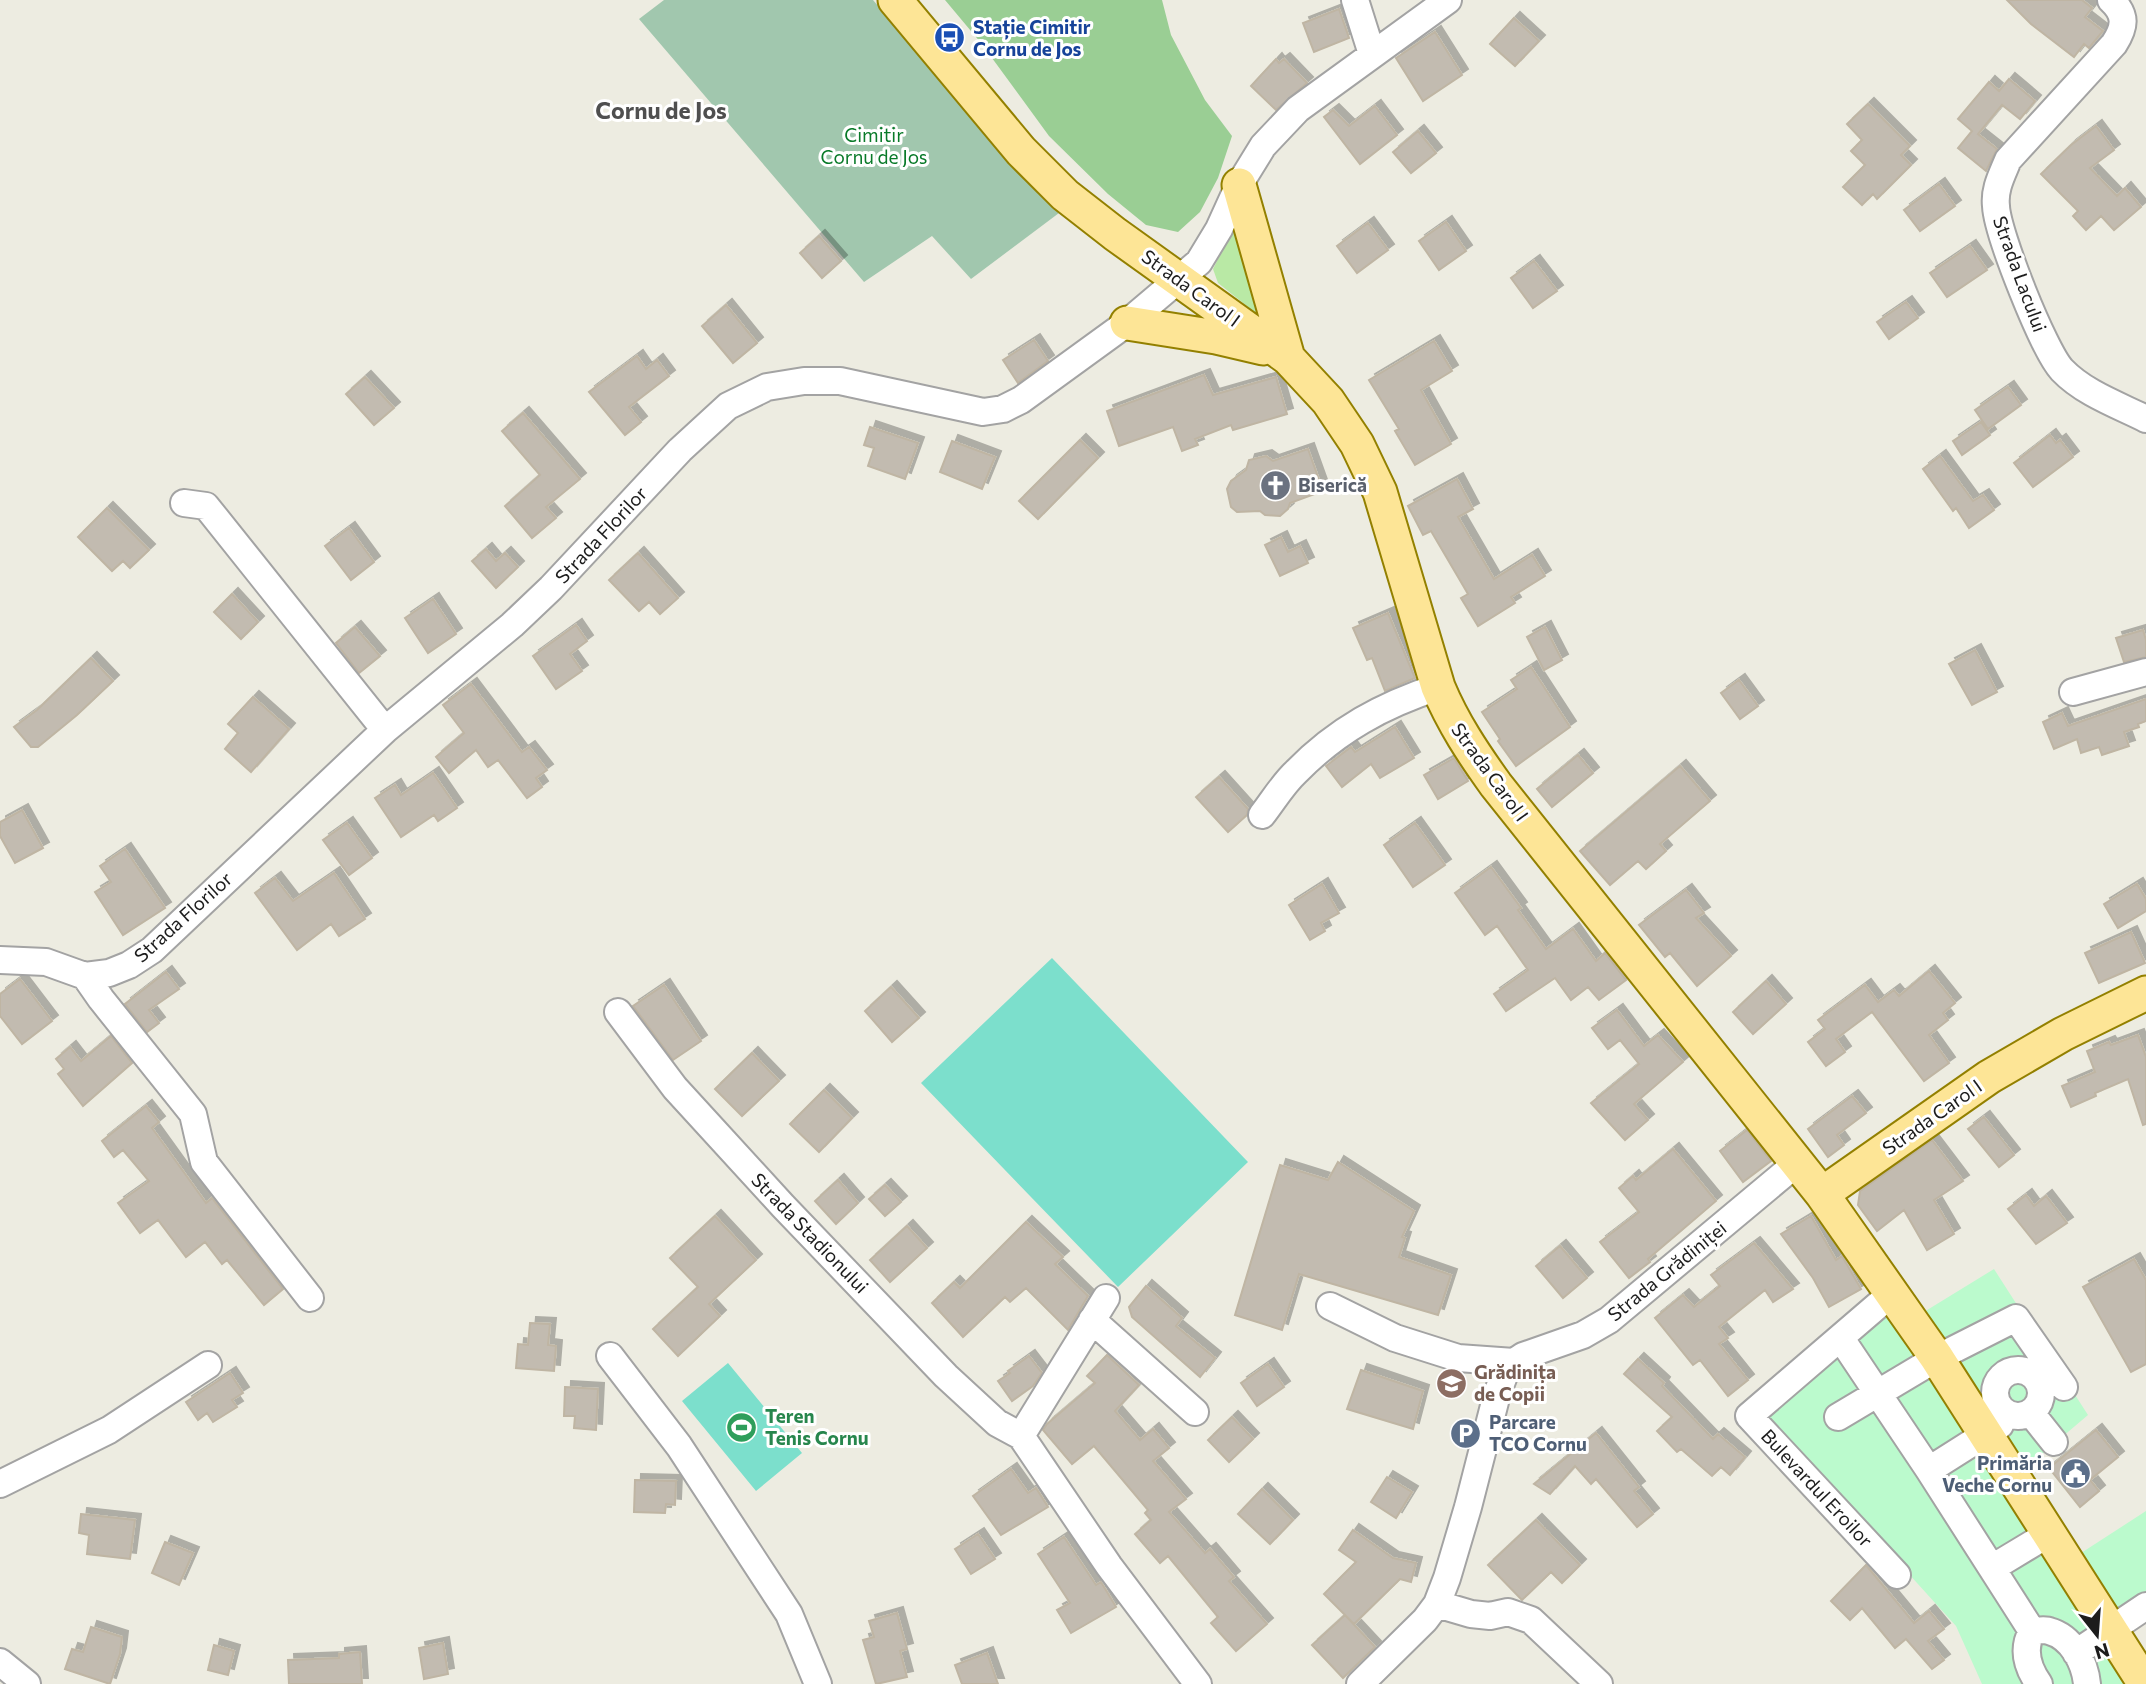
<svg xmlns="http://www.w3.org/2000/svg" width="2146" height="1684" viewBox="0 0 2146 1684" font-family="Commissioner,sans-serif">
<defs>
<filter id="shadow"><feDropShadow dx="6" dy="-6" stdDeviation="0" flood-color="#0004"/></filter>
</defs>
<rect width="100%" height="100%" fill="#edece1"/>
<path fill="#b9e9a5" d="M1239,217L1262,318L1218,283L1213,269Z"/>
<path fill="#9ace94" d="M945,0H1162L1171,35L1205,100L1232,136L1218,178L1200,212L1178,232L1146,225L1108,194L1049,136L981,43Z"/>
<path fill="#a1c7ae" d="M664,0H873L1059,213L971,279L932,236L864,282L639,19Z"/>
<path fill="#bbfacd" d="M1994,1269L2088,1415L2023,1470L1919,1315Z
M1888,1301L2132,1684H1982L1956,1626L1762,1412Z
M2146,1511V1596L2116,1615L2078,1555Z"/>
<path fill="#7cdfcc" d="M1052,958L1248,1162L1118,1287L921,1083Z
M728,1363L802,1453L756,1491L682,1401Z"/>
<path fill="#c2bbb0" stroke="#bfb5a3" stroke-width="2" filter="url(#shadow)" d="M2007,0H2082L2092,8L2085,17L2103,31L2089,48L2084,44L2074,57L2031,24Z
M1339,9L1349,38L1314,52L1303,23Z
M1514,18L1539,41L1515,66L1490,44Z
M1435,32L1462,75L1423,101L1396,58Z
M1276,59L1279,63L1284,59L1307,83L1276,110L1251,86Z
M2009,79L2035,101L2020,119L2002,105L1978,134L1997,149L1986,171L1958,148L1972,131L1958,119L1989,82L1999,91Z
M1868,104L1910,146L1901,155L1911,165L1877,199L1873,194L1862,205L1843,187L1865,165L1851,151L1862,140L1847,124Z
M1375,106L1397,135L1360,164L1324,117L1333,110L1349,126Z
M2096,126L2114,150L2090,168L2117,196L2125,188L2141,207L2114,230L2101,216L2086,230L2073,216L2078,211L2041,174L2071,145Z
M1418,131L1436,153L1411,173L1393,152Z
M1939,184L1955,206L1920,231L1904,210Z
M1446,222L1466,251L1439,270L1419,241Z
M1368,223L1388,250L1357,273L1337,246Z
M819,236L841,261L822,278L800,253Z
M1970,246L1987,270L1947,297L1930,273Z
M1534,261L1557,291L1533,308L1511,278Z
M1906,302L1918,318L1889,339L1877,322Z
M726,305L757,343L733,363L702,326Z
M1034,340L1048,361L1018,383L1003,360Z
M1434,341L1452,371L1421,390L1451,444L1415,465L1395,431L1399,429L1369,380Z
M637,356L646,369L657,360L669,376L629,407L641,422L625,435L589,392Z
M1204,375L1213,395L1276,377L1287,414L1233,430L1231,425L1195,439L1198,445L1182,451L1173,427L1119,446L1107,411Z
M365,377L394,408L374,425L346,394Z
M2008,387L2021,405L1988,429L1975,410Z
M523,413L580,479L546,507L556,518L532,538L505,506L540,475L502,431Z
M1981,422L1990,435L1962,455L1953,441Z
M870,427L918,443L905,479L868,466L874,448L864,445Z
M2050,435L2056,443L2060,440L2073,457L2033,487L2014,463Z
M1080,440L1098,458L1038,519L1019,501Z
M952,441L995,457L982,489L940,472Z
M1308,449L1323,491L1290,503L1288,509L1280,516L1265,515L1260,511L1237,512L1231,507L1227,489L1231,481L1246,470L1249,460L1266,456L1273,461Z
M1940,456L1973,501L1983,495L1994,510L1969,528L1956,508L1953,511L1923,469Z
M1457,479L1473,509L1458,517L1494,579L1532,555L1545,576L1511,597L1515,603L1478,626L1461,598L1468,594L1431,531L1423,535L1408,506Z
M107,508L149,550L130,568L123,561L112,571L78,537Z
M349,528L374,562L351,580L325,546Z
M1281,537L1288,552L1300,546L1308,563L1280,576L1265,545Z
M486,549L496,561L505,553L518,567L496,588L472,561Z
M638,553L678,598L660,614L649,602L639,611L609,580Z
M232,594L258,622L241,639L214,612Z
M433,599L456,634L428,653L405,618Z
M1388,613L1415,678L1385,691L1372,658L1367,660L1353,628Z
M576,625L587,641L570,654L582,671L556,689L533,656Z
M355,627L380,656L359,673L336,643Z
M1545,627L1562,660L1544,670L1527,637Z
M2143,630L2146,640V657L2124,662L2116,638Z
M1975,650L1997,692L1972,705L1949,664Z
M91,658L113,681L77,715L38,747H31L14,727L37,710Z
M1531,667L1570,727L1516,766L1498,741L1500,739L1482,712L1517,689L1511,680Z
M1739,680L1758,706L1740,719L1721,693Z
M471,684L522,752L529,747L547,770L536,778L542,787L527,798L498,760L488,767L476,750L449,773L436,757L464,733L443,705Z
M253,697L289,729L251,772L225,749L238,733L228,724Z
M2146,699V721L2138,724L2139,727L2124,732L2129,746L2102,755L2099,747L2081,753L2077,739L2054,749L2043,722L2062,713L2068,726Z
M1395,727L1414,758L1380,778L1371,764L1342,787L1326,766L1351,747L1355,752Z
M1578,755L1593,773L1552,807L1537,789Z
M1454,758L1468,781L1438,799L1424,775Z
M1680,766L1710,801L1660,844L1666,851L1646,869L1638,861L1610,885L1580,851Z
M433,773L457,808L438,821L434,815L401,837L375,798L395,785L401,795Z
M1219,777L1248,809L1247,815L1228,832L1196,797Z
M22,810L43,848L15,863L0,836V822Z
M347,823L372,858L349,875L323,840Z
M1415,823L1445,865L1413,887L1384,845Z
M125,849L165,908L123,935L95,892L111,882L100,866Z
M1491,867L1521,908L1518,910L1546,949L1573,929L1596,961L1605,953L1626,980L1599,1000L1588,987L1571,1000L1555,978L1506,1011L1494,994L1528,970L1497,926L1485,935L1455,893Z
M334,873L365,919L339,936L331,924L297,950L255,893L275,878L293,901Z
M1322,884L1339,913L1321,923L1325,931L1310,940L1289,905Z
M2137,884L2146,899V911L2118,928L2104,904Z
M1686,890L1704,913L1696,918L1731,956L1697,986L1670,953L1665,957L1639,925Z
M2131,932L2145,963L2099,983L2085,953Z
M1929,971L1955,1003L1943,1013L1948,1020L1929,1035L1949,1063L1924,1081L1872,1012L1836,1039L1845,1052L1826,1066L1808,1042L1825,1029L1818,1020L1865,985L1878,1002L1894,990L1899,996Z
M166,972L179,989L149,1010L159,1023L147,1032L125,1004Z
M20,979L52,1021L22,1044L0,1016V994Z
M1766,981L1786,1004L1753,1034L1733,1012Z
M664,985L701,1041L673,1060L633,1006Z
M891,987L919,1018L892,1042L865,1011Z
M1617,1010L1644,1046L1658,1035L1683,1062L1634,1104L1648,1120L1625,1140L1591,1103L1639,1064L1620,1040L1608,1049L1592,1028Z
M2138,1035L2146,1057V1124L2143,1125L2128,1079L2095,1093L2096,1096L2071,1107L2062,1086L2095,1072L2087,1051L2109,1042L2111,1045Z
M111,1036L132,1063L83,1106L58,1074L64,1069L56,1059L70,1047L81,1061Z
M752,1053L779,1081L742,1116L715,1089Z
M824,1090L852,1118L819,1152L790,1124Z
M1852,1096L1866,1113L1837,1135L1844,1145L1828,1157L1808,1129Z
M146,1106L159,1122L152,1128L206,1203L212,1198L283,1289L264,1305L227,1260L222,1264L205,1242L186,1257L158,1220L140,1233L118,1203L149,1181L123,1150L114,1157L102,1141Z
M1984,1117L2014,1155L1999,1167L1968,1129Z
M1747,1130L1771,1161L1743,1182L1720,1151Z
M1932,1140L1963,1181L1934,1200L1954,1234L1927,1250L1904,1210L1877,1231L1858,1205L1860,1191Z
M1673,1149L1716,1201L1648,1259L1650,1262L1629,1278L1600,1242L1639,1212L1619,1188L1633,1176L1636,1180Z
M1338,1162L1414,1211L1402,1237L1405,1238L1399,1257L1451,1275L1438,1315L1299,1274L1282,1330L1235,1315L1280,1165L1328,1180Z
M838,1180L858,1203L836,1224L815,1201Z
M885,1185L901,1202L885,1216L869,1199Z
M2026,1195L2034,1206L2046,1196L2067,1223L2036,1244L2008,1209Z
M715,1216L756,1260L709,1304L720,1316L678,1356L653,1329L698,1287L670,1258Z
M1811,1216L1836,1260L1842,1256L1861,1289L1829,1307L1813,1278L1781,1234Z
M1026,1222L1063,1257L1055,1264L1088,1296L1068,1330L1026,1288L1010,1302L1005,1297L963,1337L932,1303L954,1282L960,1288Z
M907,1226L927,1248L890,1282L870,1260Z
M1754,1243L1793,1289L1773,1302L1765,1290L1719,1327L1728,1338L1719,1344L1748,1380L1728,1396L1700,1360L1693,1365L1655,1318L1683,1295L1694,1307L1720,1286L1711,1275Z
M1560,1246L1587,1278L1563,1298L1536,1266Z
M2134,1259L2146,1280V1364L2131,1372L2083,1287Z
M1146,1286L1182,1318L1176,1326L1215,1358L1200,1377L1132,1317L1129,1307Z
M530,1323L550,1324L548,1345L556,1346L554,1371L516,1368L518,1344L528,1345Z
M1107,1355L1139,1385L1115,1411L1140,1440L1153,1429L1169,1448L1153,1461L1186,1499L1169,1512L1205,1553L1210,1549L1234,1577L1229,1581L1267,1624L1236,1651L1211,1623L1218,1617L1168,1556L1160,1563L1135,1534L1151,1520L1145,1513L1148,1510L1094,1446L1072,1464L1043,1430L1047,1424L1095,1383L1087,1376Z
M1029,1356L1042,1373L1033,1386L1012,1401L998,1381L1010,1373L1008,1371Z
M1638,1359L1664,1383L1662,1386L1713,1439L1718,1434L1745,1457L1730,1475L1721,1467L1712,1476L1681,1449L1677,1452L1657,1431L1672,1417L1624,1374Z
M1268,1364L1284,1387L1257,1406L1241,1383Z
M1361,1370L1423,1391L1413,1429L1347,1409Z
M230,1373L243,1393L232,1400L237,1407L213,1422L207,1413L198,1420L186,1402Z
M565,1387L598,1389L596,1430L574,1428L575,1416H564Z
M1232,1417L1253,1439L1229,1462L1208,1440Z
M2096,1430L2118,1457L2090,1480L2099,1491L2080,1507L2049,1468Z
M1596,1433L1639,1487L1634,1491L1653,1514L1637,1527L1596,1479L1591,1484L1575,1466L1550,1494L1534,1484Z
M1011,1469L1028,1493L1036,1488L1048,1507L1001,1535L973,1496Z
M1387,1477L1412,1492L1396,1518L1371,1502Z
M635,1480L676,1481L675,1505L666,1504L665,1513L634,1512Z
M1262,1489L1293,1520L1270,1544L1238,1514Z
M81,1514L135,1520L130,1559L87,1554L89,1535L79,1533Z
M1536,1520L1580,1565L1562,1583L1551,1572L1522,1600L1488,1565Z
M1353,1530L1393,1558L1416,1563L1411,1582L1400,1579L1354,1624L1324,1594L1356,1562L1339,1550Z
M978,1534L995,1559L971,1574L955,1549Z
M1064,1537L1096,1585L1101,1582L1116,1607L1071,1633L1057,1610L1070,1603L1038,1554Z
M165,1542L193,1553L179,1585L152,1573Z
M1866,1565L1914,1623L1929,1611L1944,1629L1928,1641L1944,1660L1932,1669L1906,1639L1895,1648L1862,1608L1850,1620L1831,1601Z
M897,1613L907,1649L900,1651L907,1677L876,1684L863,1640L874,1637L869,1621Z
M1345,1615L1375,1647L1343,1678L1312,1645Z
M91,1627L122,1637L120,1654L110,1684L65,1669L72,1649L83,1652Z
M443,1643L448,1674L424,1679L419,1648Z
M214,1645L234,1651L228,1675L208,1670Z
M360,1652L362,1684H289L288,1660L339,1658V1654Z
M987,1653L998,1684H962L955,1665Z"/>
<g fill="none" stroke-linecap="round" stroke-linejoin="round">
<defs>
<path id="minor" d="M1355,0L1372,54
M2111,0C2127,15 2125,27 2114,44L2008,160C2002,175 1994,189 1996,206C1997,233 2044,351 2062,370C2084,393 2118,405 2146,419
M184,503L206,506L385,730
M2073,692L2146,672
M1262,815C1273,801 1283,784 1296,772C1337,730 1383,705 1438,687
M0,960L46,962L85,976L109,973L129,965L152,950L385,730L512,625L551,588L680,450L728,406L767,387L804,381H840L983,412L1003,409L1021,400L1127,323L1199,262L1219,229L1239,185L1263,146L1298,109L1448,0
M85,976L101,999L193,1114L204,1162L310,1298
M618,1012L675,1088L783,1206L946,1376L997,1423L1021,1436L1109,1566L1198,1684
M1891,1294L1749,1416L1897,1575
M1330,1306L1395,1338L1458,1358L1514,1362
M1092,1320L1195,1412
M1844,1343L1929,1470L2032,1631
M610,1356L679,1446L789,1614L818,1684
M1995 1393a23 23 0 1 1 46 0a23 23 0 1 1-46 0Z
M2031,1413L2054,1442
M1838,1417L1937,1358L2016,1318L2064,1387
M1021,1436L1106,1298
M1929,1470L2000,1425
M0,1484L109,1430L208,1365
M1992,1568L2050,1533
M1437,1604L1471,1614L1490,1616L1508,1612L1531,1620L1599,1684
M2032,1631C2037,1631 2045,1629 2049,1631C2072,1637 2085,1663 2087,1684
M2032,1631C2022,1649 2027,1667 2039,1684
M2076,1653L2146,1606
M0,1662L27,1684
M1360,1684L1425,1620L1437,1604L1447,1578L1468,1507L1497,1394L1505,1373L1514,1362L1523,1356L1583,1335L1609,1320L1797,1163"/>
<path id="major" d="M895,0L1021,151L1065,195L1115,234L1288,358L1328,401L1357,444L1380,492L1438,687C1453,723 1473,753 1496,785L1822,1194L1937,1358L2145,1684
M1239,185L1288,358
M1127,323L1216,337L1263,348
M1822,1194L1989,1077L2063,1034L2146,993"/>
</defs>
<use href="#minor" stroke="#a3a3a3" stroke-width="30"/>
<use href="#major" stroke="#938000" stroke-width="37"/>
<use href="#minor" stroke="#fff" stroke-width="26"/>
<use href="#major" stroke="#fde596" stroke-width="33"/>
</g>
<defs>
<symbol id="bus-disc" viewBox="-11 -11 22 22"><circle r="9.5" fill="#1a4fb4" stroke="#fff"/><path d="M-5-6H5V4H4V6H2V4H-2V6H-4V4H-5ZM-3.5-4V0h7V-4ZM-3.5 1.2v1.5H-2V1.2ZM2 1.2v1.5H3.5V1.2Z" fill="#fff"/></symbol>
<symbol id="church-disc" viewBox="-11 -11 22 22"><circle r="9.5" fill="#6b7280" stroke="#fff"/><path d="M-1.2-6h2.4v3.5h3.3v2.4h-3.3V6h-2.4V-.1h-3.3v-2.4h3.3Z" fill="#fff"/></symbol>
<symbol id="school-disc" viewBox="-11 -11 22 22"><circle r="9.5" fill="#8d6e63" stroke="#fff"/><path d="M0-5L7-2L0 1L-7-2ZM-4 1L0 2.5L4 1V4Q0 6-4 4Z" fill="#fff"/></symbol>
<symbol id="stadium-disc" viewBox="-11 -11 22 22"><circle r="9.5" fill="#2e9e5b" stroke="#fff"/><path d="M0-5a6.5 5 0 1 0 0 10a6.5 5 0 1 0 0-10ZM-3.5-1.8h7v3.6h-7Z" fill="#fff"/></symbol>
<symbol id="parking-disc" viewBox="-11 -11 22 22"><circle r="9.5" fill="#5c6f8a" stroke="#fff"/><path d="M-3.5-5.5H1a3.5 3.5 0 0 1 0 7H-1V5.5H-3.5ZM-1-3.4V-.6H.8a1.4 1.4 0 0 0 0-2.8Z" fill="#fff"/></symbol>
<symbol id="civic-disc" viewBox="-11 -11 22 22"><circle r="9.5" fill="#5c6f8a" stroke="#fff"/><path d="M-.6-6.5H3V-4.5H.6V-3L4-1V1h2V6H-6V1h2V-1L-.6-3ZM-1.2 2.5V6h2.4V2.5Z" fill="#fff"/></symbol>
</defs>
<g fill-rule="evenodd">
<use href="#bus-disc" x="932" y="20" width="35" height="35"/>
<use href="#church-disc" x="1258" y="468" width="35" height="35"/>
<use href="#school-disc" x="1434" y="1366" width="35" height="35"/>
<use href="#stadium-disc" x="724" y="1410" width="35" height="35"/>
<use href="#parking-disc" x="1448" y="1416" width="35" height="35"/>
<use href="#civic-disc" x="2058" y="1456" width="35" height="35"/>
</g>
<g text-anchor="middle" stroke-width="6" stroke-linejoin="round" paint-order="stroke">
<g font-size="19" font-weight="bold" fill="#164399" stroke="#fff" text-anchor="start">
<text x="973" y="34">Stație Cimitir<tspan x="973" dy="22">Cornu de Jos</tspan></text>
</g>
<g font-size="19" fill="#097a29" stroke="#fff">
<text x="874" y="142">Cimitir<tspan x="874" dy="22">Cornu de Jos</tspan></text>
</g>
<g font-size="19" fill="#1c1c1c" stroke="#fff">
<text transform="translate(2020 274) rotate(70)" y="7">Strada Lacului</text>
<text transform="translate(1191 288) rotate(36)" y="7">Strada Carol I</text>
<text transform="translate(601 535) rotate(-47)" y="7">Strada Florilor</text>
<text transform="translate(1490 772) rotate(54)" y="7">Strada Carol I</text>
<text transform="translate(183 917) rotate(-42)" y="7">Strada Florilor</text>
<text transform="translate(1932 1117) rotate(-35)" y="7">Strada Carol I</text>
<text transform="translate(810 1233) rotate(46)" y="7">Strada Stadionului</text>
<text transform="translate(1667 1271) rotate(-39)" y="7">Strada Grădiniței</text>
<text transform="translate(1817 1488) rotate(47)" y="7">Bulevardul Eroilor</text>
</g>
<g font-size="19" font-weight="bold" fill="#5b616d" stroke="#fff" text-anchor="start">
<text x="1298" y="492">Biserică</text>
</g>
<g font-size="19" font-weight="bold" fill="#785e54" stroke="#fff" text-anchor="start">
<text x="1474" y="1379">Grădinița<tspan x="1474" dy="22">de Copii</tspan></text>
</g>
<g font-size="19" font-weight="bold" fill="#27864d" stroke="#fff" text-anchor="start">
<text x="765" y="1423">Teren<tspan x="765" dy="22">Tenis Cornu</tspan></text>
</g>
<g font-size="19" font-weight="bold" fill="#4e5e75" stroke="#fff" text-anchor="start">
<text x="1489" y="1429">Parcare<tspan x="1489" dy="22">TCO Cornu</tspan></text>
<text x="2052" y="1470" text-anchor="end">Primăria<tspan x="2052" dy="22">Veche Cornu</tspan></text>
</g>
<g font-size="23" font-weight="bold" fill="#4f4f4f" stroke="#fff">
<text x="661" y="119">Cornu de Jos</text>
</g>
</g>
<g transform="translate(2097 1635) rotate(163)" stroke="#ffffff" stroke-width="5" paint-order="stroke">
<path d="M0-5L12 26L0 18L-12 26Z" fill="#1c1c1c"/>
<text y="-10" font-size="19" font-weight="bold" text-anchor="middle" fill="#1c1c1c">N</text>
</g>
</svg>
